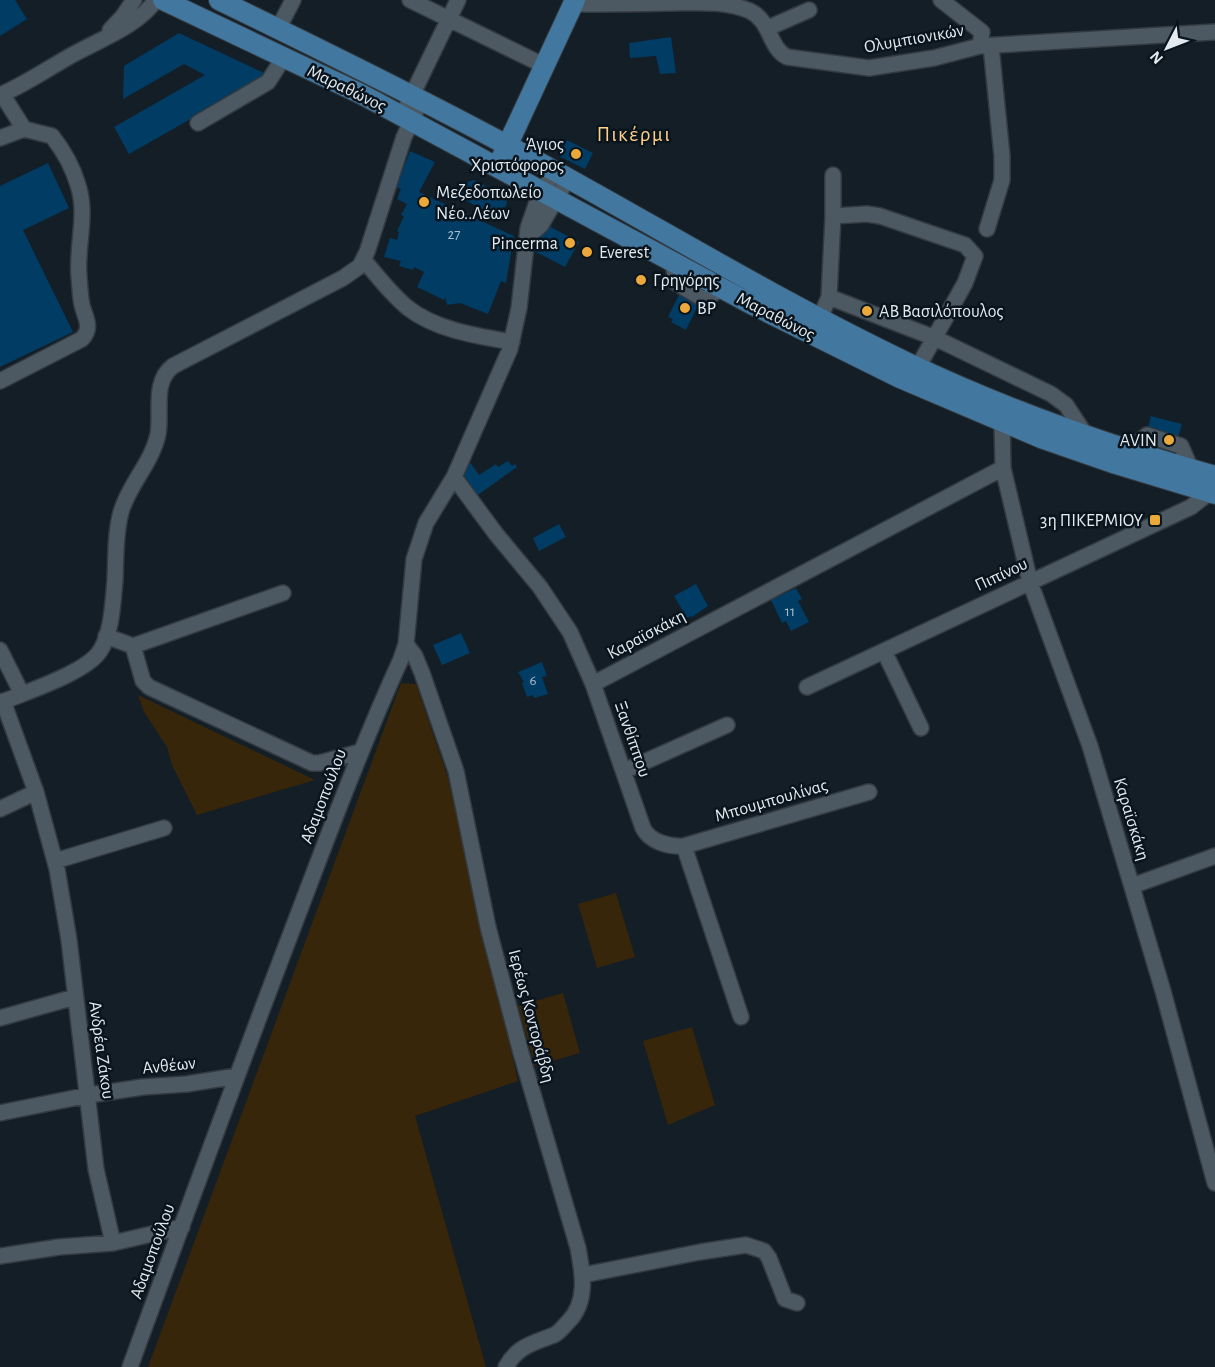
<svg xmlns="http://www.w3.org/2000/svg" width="1215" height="1367" viewBox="0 0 1215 1367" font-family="'Alegreya Sans',sans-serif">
<rect width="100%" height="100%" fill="#131e27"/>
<path fill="#37260a" d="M401,683L416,684L448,778L518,1081L415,1116L486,1367H148Z
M138,695L315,780L197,815L172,765L167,747L144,712Z
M616,893L635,957L597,968L578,904Z
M563,993L580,1053L535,1066L518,1006Z
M692,1027L715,1105L668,1125L643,1041Z"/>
<path fill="#003c63" d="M0,0H15L27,19L0,36Z
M179,33L266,74L240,91L129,154L114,127L205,75L184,64L123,99L124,66Z
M671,37L676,73L660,74L656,56L630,58L629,43Z
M567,140L593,153L585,169L559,156Z
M410,151L435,162L419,192L514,236L506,283L501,281L488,314L460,303L447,305L445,297L444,300L417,287L424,272L414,267L413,270L399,266L401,261L384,257L390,238L397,240L399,232L397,231L404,216L401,215L407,204L397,199L401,189L396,187Z
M48,163L69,208L23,230L73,332L0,367V186Z
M474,180L506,196L507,203L502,213L495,216L463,199L460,192L465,183Z
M545,224L579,242L565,267L532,250Z
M682,289L701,299L686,330L671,322L673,319L668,317Z
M1151,416L1182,424L1174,453L1157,448L1161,432L1148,428Z
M508,461L512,466L515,464L517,467L475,497L462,479L470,462L479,475L496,464L498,467Z
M559,524L566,537L539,551L533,538Z
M696,584L708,606L692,617L691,616L687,618L674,596Z
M796,588L802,599L798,601L809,622L791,631L786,621L782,623L771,600Z
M461,633L470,653L442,665L433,645Z
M542,662L547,676L542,677L548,694L534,698L533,695L527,697L522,683L524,682L518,672Z"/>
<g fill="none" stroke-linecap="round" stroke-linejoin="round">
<defs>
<path id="minor" d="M410,0L545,66
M941,0L982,32L980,46
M573,4C604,4 636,4 667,3C694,3 724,0 750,11C771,21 769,48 787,57L869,68L934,58L980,46L1215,32
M768,28L809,10
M278,29L293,0
M110,30L123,16L134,0
M0,95C26,84 50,67 74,54C103,38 136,27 156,0
M402,116L458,0
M198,123L268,82L284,57
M0,138L24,129L2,94
M833,216V175
M987,229L1002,180V156L991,46
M528,237L541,225L568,178
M364,260C377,276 391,294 408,308C436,330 477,336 512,342
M673,262L676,283L705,300L721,288
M829,297L935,338L1051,394L1066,405L1087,437
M820,318L829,297L833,216L867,214L880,216L965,245L975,256L965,283L918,367
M0,381L82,339C93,327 85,318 82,305C80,296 80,286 79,277C76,247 88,215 78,185C73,168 63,150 52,136L24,129
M1002,422L1003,468L1030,582L1090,746L1163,991L1215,1183
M1129,451L1147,435L1181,446L1191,469
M454,477L496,534L540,587L570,632L593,684L643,828C650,842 669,847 684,846L869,792
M106,636L133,646L143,681L149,687L312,763H319L360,752
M406,644L415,656L422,673L456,771L488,927L521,1053L578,1248C583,1274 588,1302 568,1322C563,1327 560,1332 554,1335C534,1343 517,1346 506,1367
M133,646L283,593
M0,650L22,694
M884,651L921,728
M593,684L1003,468
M807,687L1191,507L1210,492
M3,701L36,792L57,869L69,940L96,1169L113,1243
M0,703C25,692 86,673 100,651C112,633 113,601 115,580C116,558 115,534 121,512C129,484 152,463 158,434C162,412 152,382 173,366L343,278L360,266L367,252L404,137L421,100
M624,771L727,725
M0,809L36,792
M684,846L741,1017
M55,861L164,828
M1132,886L1215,856
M0,1018L75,997
M0,1113L89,1095L143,1087L187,1084L237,1076
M0,1256L59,1247L113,1243L182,1227
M583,1275L700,1252L746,1245L764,1251L769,1258L785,1299L797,1303
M130,1367C183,1222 236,1077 291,933C326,841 360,749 401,659L406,644L414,559L426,523L454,477L510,349L519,308L528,228L536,205L554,171"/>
<path id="major" d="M163,0L361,94L751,304L900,378L1041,438L1116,464L1215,494
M219,0C340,59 462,119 580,185C688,245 795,309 908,363C1006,410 1110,446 1215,476
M502,157L575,0"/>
</defs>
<use href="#minor" stroke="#333a40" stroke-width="18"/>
<use href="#major" stroke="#333a40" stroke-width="22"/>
<use href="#minor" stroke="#4c5862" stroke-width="15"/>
<use href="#major" stroke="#42779f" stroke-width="20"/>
</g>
<g fill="#eca93b" stroke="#0a141d" stroke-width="2">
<circle cx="576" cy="154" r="6"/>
<circle cx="424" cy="202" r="6"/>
<circle cx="570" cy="243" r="6"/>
<circle cx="587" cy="252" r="6"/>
<circle cx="641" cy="280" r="6"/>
<circle cx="685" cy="308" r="6"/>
<circle cx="867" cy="311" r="6"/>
<circle cx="1169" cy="440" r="6"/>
<rect x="1149" y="514" width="12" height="12" rx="3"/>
</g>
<g text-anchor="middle" stroke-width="5" stroke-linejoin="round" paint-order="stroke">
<g font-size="15" fill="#aabecd">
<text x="454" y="239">27</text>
<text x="790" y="616">11</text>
<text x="533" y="685">6</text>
</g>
<g font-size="18" fill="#e2eaf0" stroke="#0a141d">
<text transform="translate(914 38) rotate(-10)" y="6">Ολυμπιονικών</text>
<text transform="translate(347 88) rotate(26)" y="6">Μαραθώνος</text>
<text transform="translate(776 316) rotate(27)" y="6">Μαραθώνος</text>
<text transform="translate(1001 574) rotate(-25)" y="6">Πιπίνου</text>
<text transform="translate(646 634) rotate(-28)" y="6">Καραϊσκάκη</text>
<text transform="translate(633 739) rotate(71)" y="6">Ξανθίππου</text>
<text transform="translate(323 796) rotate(-69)" y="6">Αδαμοπούλου</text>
<text transform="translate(771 800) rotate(-16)" y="6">Μπουμπουλίνας</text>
<text transform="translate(1132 819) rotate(73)" y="6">Καραϊσκάκη</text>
<text transform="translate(532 1016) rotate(75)" y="6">Ιερέως Κοντοράβδη</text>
<text transform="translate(102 1050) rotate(82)" y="6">Ανδρέα Ζάκου</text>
<text transform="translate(169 1065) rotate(-6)" y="6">Ανθέων</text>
<text transform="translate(152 1251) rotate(-70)" y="6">Αδαμοπούλου</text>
</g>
<g font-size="18" fill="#e2eaf0" stroke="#0a141d" text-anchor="start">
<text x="564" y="150" text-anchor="end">Άγιος<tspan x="564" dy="21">Χριστόφορος</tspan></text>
<text x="436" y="198">Μεζεδοπωλείο<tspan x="436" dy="21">Νέο..Λέων</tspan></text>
<text x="558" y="249" text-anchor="end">Pincerma</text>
<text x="599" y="258">Everest</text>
<text x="653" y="286">Γρηγόρης</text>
<text x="697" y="314">BP</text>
<text x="879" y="317">ΑΒ Βασιλόπουλος</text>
<text x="1157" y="446" text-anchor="end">AVIN</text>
<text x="1143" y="526" text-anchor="end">3η ΠΙΚΕΡΜΙΟΥ</text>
</g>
<g font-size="21" letter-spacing="1.5" fill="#ffcf8c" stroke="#0a141d">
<text x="634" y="141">Πικέρμι</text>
</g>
</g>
<g transform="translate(1167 48) rotate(228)" stroke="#0a141d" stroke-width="4.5" paint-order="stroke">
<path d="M0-4.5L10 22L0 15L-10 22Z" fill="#e2eaf0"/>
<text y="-9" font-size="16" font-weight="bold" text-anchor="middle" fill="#e2eaf0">N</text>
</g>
</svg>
